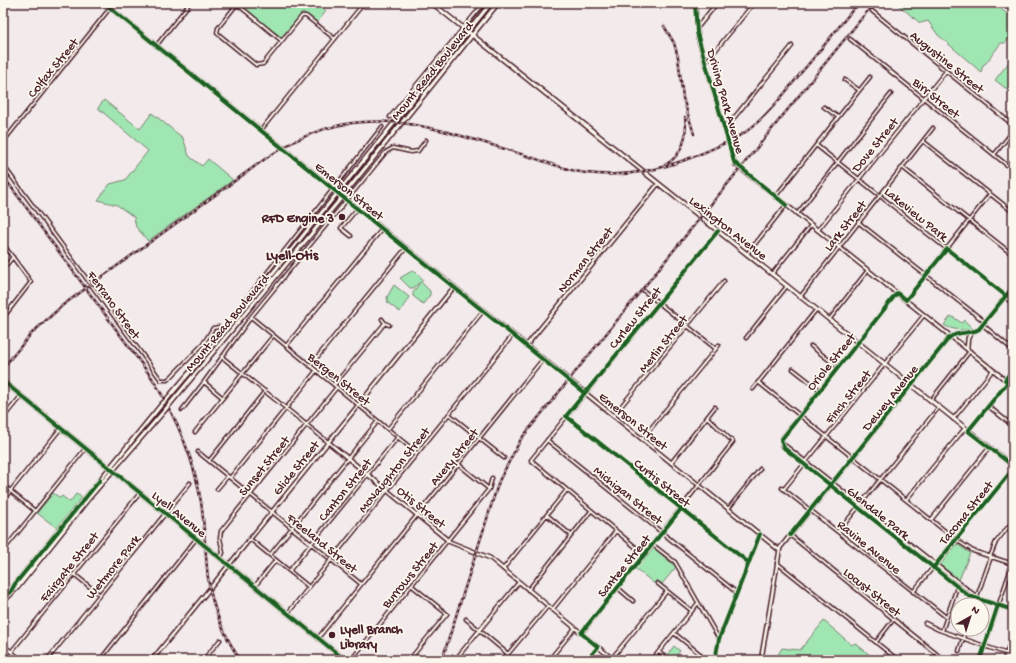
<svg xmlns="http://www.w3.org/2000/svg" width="1016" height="663" font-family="'Gochi Hand',sans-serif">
<rect width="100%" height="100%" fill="#f2eaeb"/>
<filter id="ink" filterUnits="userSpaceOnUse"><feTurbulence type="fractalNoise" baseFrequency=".025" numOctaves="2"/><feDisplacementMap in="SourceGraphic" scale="8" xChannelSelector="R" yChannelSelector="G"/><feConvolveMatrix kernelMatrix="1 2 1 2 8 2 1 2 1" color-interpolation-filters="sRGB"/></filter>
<g filter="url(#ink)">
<path fill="#a0e6b2" stroke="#75826e" d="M 240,3 L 317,3 L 326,11 L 317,23 L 307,15 L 301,15 L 281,37 L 241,6 Z
M 896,3 L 993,3 L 1013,18 L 1013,35 L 1005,43 L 1001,43 L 986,63 L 983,65 L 981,72 L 938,35 L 928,21 L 920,23 Z
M 1013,57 L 1013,94 L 995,80 Z
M 104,100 L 140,129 L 152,113 L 183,138 L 189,156 L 202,166 L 208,159 L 233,180 L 148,241 L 136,227 L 134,217 L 117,205 L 98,200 L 110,184 L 125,180 L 148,151 L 98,108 Z
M 412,271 L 417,273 L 423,280 L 421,282 L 430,291 L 430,295 L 423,304 L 413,296 L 413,293 L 420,282 L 413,288 L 410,288 L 400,278 Z
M 394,285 L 409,297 L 400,312 L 388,303 L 387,297 Z
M 951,316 L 962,323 L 964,320 L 973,329 C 965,331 951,330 944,325 Z
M 53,493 L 60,498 L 62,496 L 70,502 L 76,494 L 82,497 L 57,528 L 37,513 Z
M 957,544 L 970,553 L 959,580 L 940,565 Z
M 654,548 L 676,567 L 662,584 L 658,581 L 655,584 L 636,569 Z
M 824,621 L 852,645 L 855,643 L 876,660 L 775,660 L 782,648 L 800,650 Z
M 674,646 L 680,651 L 673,660 L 668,654 Z"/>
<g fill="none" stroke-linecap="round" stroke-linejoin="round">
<defs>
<path id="minor" d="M 238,3 L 218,28 L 217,33 L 256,65 L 263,64 L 302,16 L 306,16 L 335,39
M 237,4 L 282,41
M 872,11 L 1013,125
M 850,39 L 1013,170
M 156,46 L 190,3
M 448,47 L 448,55
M 706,62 L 754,3
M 845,80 L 859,90
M 824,107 L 838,117
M 390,117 L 484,3
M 725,129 L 792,46
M 261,130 L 364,3
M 923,141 L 1013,212
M 3,142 L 114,3
M 816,145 L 1006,296
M 994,155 L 1013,131
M 3,165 L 161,380 L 167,380 L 171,377 L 203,344 L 213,328 L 219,327 L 225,332
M 902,167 L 1013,255
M 775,197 L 870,77
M 797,214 L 891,94
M 858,222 L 985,322
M 818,230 L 946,71
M 351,236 L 341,228 L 357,209
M 3,244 L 31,282 L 3,318
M 747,254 L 786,205
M 3,269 L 13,257
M 772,274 L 811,225
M 644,291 L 716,349
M 897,293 L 782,438 L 782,446 L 969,596 L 1013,610
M 800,297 L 933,128
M 1005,297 L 1013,304
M 906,300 L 990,194
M 242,310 L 244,302 L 382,127
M 251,317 L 417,453
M 382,319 L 385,323 L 389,325
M 829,320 L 868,270
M 983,325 L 1013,350
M 746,338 L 787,286
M 286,346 L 382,229
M 811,346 L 838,367
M 222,357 L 328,442
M 310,366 L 406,248
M 793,369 L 820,390
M 1005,380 L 1013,369
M 204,382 L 223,398
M 758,382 L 955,539 L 973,551 L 1013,564
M 334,385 L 385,323
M 753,389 L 816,310
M 931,400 L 970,351
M 988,406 L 1013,426
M 182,410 L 204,382 L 251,317 L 386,152 L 393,148 L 411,152 L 418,151 L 426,140
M 449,414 L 504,458
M 566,416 L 749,563
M 613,416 L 724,281
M 3,418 L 21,396
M 953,419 L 993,370
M 388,429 L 483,311
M 968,431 L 1008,382
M 195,432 L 273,336
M 642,439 L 719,345
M 547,440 L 737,593
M 782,443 L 977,597
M 198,452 L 361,584
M 209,461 L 265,391
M 671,463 L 715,407
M 458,464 L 489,489
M 230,478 L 316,371
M 3,485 L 35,511
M 782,488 L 946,617
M 217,489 L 228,476
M 784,489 L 924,315
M 3,500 L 61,428
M 906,500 L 965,428
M 728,509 L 760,469
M 547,515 L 571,535
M 931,520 L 989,448
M 838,532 L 939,407
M 790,535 L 944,660
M 250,539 L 309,587
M 653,545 L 675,562 L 719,639
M 3,551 L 85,449
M 270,555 L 378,421
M 645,555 L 531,460 L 718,231
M 990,557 L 996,542 L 1013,521
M 220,558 L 223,553 L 220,538 L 221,531 L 337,387
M 777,563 L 898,660
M 503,569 L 566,491
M 289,571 L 398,437
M 74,574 L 100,595
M 657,583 L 692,611
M 255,586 L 276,560
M 618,588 L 633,601
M 528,590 L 591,511
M 913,592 L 1013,469
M 974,605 L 991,557
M 552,610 L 616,531
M 288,613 L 513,335
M 466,619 L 508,654
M 925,623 L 939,630 L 1013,656
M 942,631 L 957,587
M 582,633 L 733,442 L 707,417
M 674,633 L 700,654
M 318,638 L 543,359
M 876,642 L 894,619
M 959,651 L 966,629
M 11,652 L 140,493
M 659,652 L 668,660
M 612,658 L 667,591
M 47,660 L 190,483
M 100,660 L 196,539
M 203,660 L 220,640
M 351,660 L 489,489 L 492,478
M 409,660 L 447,614 L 411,585
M 455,660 L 519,582
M 503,660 L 548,606
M 549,660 L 575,628
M 587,660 L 598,647
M 652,660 L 698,603
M 715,660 L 719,639 L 760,534
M 980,660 L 1012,565
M 1004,660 L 1013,634"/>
<path id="tertiary" d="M 104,3 L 779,550
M 695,3 L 698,38 L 735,164 L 1013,386
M 697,28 L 717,3
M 526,346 L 658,184
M 967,348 L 968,338 L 972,332
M 328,442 L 450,542 L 490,558 L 614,660
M 3,645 L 21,660
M 152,660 L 454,287
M 761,660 L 780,548 L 949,338 C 958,330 970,335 979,329 L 1013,287"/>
<path id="secondary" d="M 432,3 L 1013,466
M 167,399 L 242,311 L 491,3
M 170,404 L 342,197 L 498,3
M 10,592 L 15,584 L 162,404
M 3,602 L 18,587 L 89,498 L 165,410"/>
<path id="primary" d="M 3,381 L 345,660"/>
</defs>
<use href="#minor" stroke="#4a1f2b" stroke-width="5"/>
<use href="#tertiary" stroke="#4a1f2b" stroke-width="5.5"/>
<use href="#secondary" stroke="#4a1f2b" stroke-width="6"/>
<use href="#primary" stroke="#4a1f2b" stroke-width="6"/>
<use href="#minor" stroke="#fbf7ec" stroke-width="2"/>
<use href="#tertiary" stroke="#fbf7ec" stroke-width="2.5"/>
<use href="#secondary" stroke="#fbf7ec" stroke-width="3"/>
<use href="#primary" stroke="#fce080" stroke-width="3.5"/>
<defs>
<path id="rail" d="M 664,26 L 674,43 L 678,57 L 683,98 L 694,134
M 665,165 C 683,155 688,136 685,117
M 3,176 L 152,378 C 176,417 194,457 201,502 C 205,527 205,553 208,578 C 212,608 224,635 240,660
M 3,368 L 31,334 L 63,305 L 265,159 C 356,95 428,126 524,155 C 544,161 565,170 586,173 C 626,178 661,170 698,155 C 715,148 732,141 747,131 C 768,115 784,94 800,74 C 820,51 839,27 858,3
M 442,660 L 499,481 L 521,439 L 874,3"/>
</defs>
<use href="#rail" stroke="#4a1f2b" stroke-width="2.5"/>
<use href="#rail" stroke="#fbf7ec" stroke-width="1" stroke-dasharray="3" stroke-linecap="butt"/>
<defs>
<path id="secondary-bridge" d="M 162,404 L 167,399
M 165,410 L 170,404"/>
</defs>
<use href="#secondary-bridge" stroke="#4a1f2b" stroke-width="6" stroke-linecap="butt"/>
<use href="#secondary-bridge" stroke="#fbf7ec" stroke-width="3"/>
<defs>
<path id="cycleway" d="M 104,3 L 584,393
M 695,3 L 697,33 L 734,162 L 786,205
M 718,231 L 566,416 L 749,563
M 1006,296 L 947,249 L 906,300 L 897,293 L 781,440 L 784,448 L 969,596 L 1013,610
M 1013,369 L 1005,380 L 1008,382 L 968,431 L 1013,466
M 3,381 L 345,660
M 790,535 L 949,338 C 958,330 970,335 979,329 L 1013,287
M 933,568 L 1013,469
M 10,593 L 15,584 L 100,480
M 587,660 L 598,647 L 581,633 L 681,509
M 715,660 L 719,639 L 760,534
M 980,660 L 998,605"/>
</defs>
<use href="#cycleway" stroke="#fbf7ec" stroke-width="6"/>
<use href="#cycleway" stroke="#1b5e20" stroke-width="4"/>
</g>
</g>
<g fill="#4a1f2b" stroke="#fbf7ec" stroke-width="1.5">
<circle cx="342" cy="217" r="4"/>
<circle cx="332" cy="635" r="4"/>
</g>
<g text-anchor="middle" stroke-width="3.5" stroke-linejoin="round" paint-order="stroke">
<g font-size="13" fill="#4a1f2b" stroke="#fbf7ec">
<text transform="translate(948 61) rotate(39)" y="5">Augustine Street</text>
<text transform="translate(52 67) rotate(-51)" y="5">Colfax Street</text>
<text transform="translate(431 70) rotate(-51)" y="5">Mount Read Boulevard</text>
<text transform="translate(937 97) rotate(39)" y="5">Birr Street</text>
<text transform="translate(727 101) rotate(74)" y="5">Driving Park Avenue</text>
<text transform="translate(874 144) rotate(-51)" y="5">Dove Street</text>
<text transform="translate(350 190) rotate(39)" y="5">Emerson Street</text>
<text transform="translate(917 213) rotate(39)" y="5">Lakeview Park</text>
<text transform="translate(844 225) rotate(-52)" y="5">Lark Street</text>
<text transform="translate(729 227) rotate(38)" y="5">Lexington Avenue</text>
<text transform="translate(584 259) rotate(-51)" y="5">Norman Street</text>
<text transform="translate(115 304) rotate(54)" y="5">Ferrano Street</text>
<text transform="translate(634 317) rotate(-51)" y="5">Curlew Street</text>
<text transform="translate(226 322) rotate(-50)" y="5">Mount Read Boulevard</text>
<text transform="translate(662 343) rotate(-51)" y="5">Merlin Street</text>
<text transform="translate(830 361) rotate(-51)" y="5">Oriole Street</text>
<text transform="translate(340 378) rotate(39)" y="5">Bergen Street</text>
<text transform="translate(847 396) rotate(-51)" y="5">Finch Street</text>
<text transform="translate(889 397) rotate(-51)" y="5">Dewey Avenue</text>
<text transform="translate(634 420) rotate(39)" y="5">Emerson Street</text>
<text transform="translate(453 456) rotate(-51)" y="5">Avery Street</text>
<text transform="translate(263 465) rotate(-51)" y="5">Sunset Street</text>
<text transform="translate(295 467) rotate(-51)" y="5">Glide Street</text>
<text transform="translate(393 469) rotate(-51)" y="5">McNaughton Street</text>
<text transform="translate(663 482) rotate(39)" y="5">Curtis Street</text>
<text transform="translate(344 489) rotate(-51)" y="5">Canton Street</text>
<text transform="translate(629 494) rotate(39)" y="5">Michigan Street</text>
<text transform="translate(422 506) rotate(39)" y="5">Otis Street</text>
<text transform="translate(879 512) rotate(39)" y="5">Glendale Park</text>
<text transform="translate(965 512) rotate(-51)" y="5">Tacoma Street</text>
<text transform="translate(180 513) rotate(39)" y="5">Lyell Avenue</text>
<text transform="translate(323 542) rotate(39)" y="5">Freeland Street</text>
<text transform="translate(870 546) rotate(39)" y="5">Ravine Avenue</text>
<text transform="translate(623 565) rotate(-51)" y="5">Santee Street</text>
<text transform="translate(68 566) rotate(-51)" y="5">Fairgate Street</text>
<text transform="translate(112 566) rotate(-51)" y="5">Wetmore Park</text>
<text transform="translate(409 574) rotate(-51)" y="5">Burrows Street</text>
<text transform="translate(873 591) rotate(39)" y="5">Locust Street</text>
</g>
<g font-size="13" font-weight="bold" fill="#4a1f2b" stroke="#fbf7ec" text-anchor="end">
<text x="334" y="222">RFD Engine 3</text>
<text x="340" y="633" text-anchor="start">Lyell Branch<tspan x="340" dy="15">Library</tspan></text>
</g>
<g font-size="14" font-weight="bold" fill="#4a1f2b" stroke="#fbf7ec">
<text x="292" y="259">Lyell-Otis</text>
</g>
</g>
<rect width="1016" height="663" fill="none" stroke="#fbf7ec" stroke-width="16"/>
<rect x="8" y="8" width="1000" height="647" fill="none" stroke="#4a1f2b" stroke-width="1.5" filter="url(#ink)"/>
<g transform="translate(970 617) rotate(39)"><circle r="19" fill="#fbf7ec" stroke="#b4a19f"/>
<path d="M0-3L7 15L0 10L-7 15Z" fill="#4a1f2b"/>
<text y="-6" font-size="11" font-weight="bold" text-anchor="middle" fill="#4a1f2b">N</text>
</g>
</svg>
